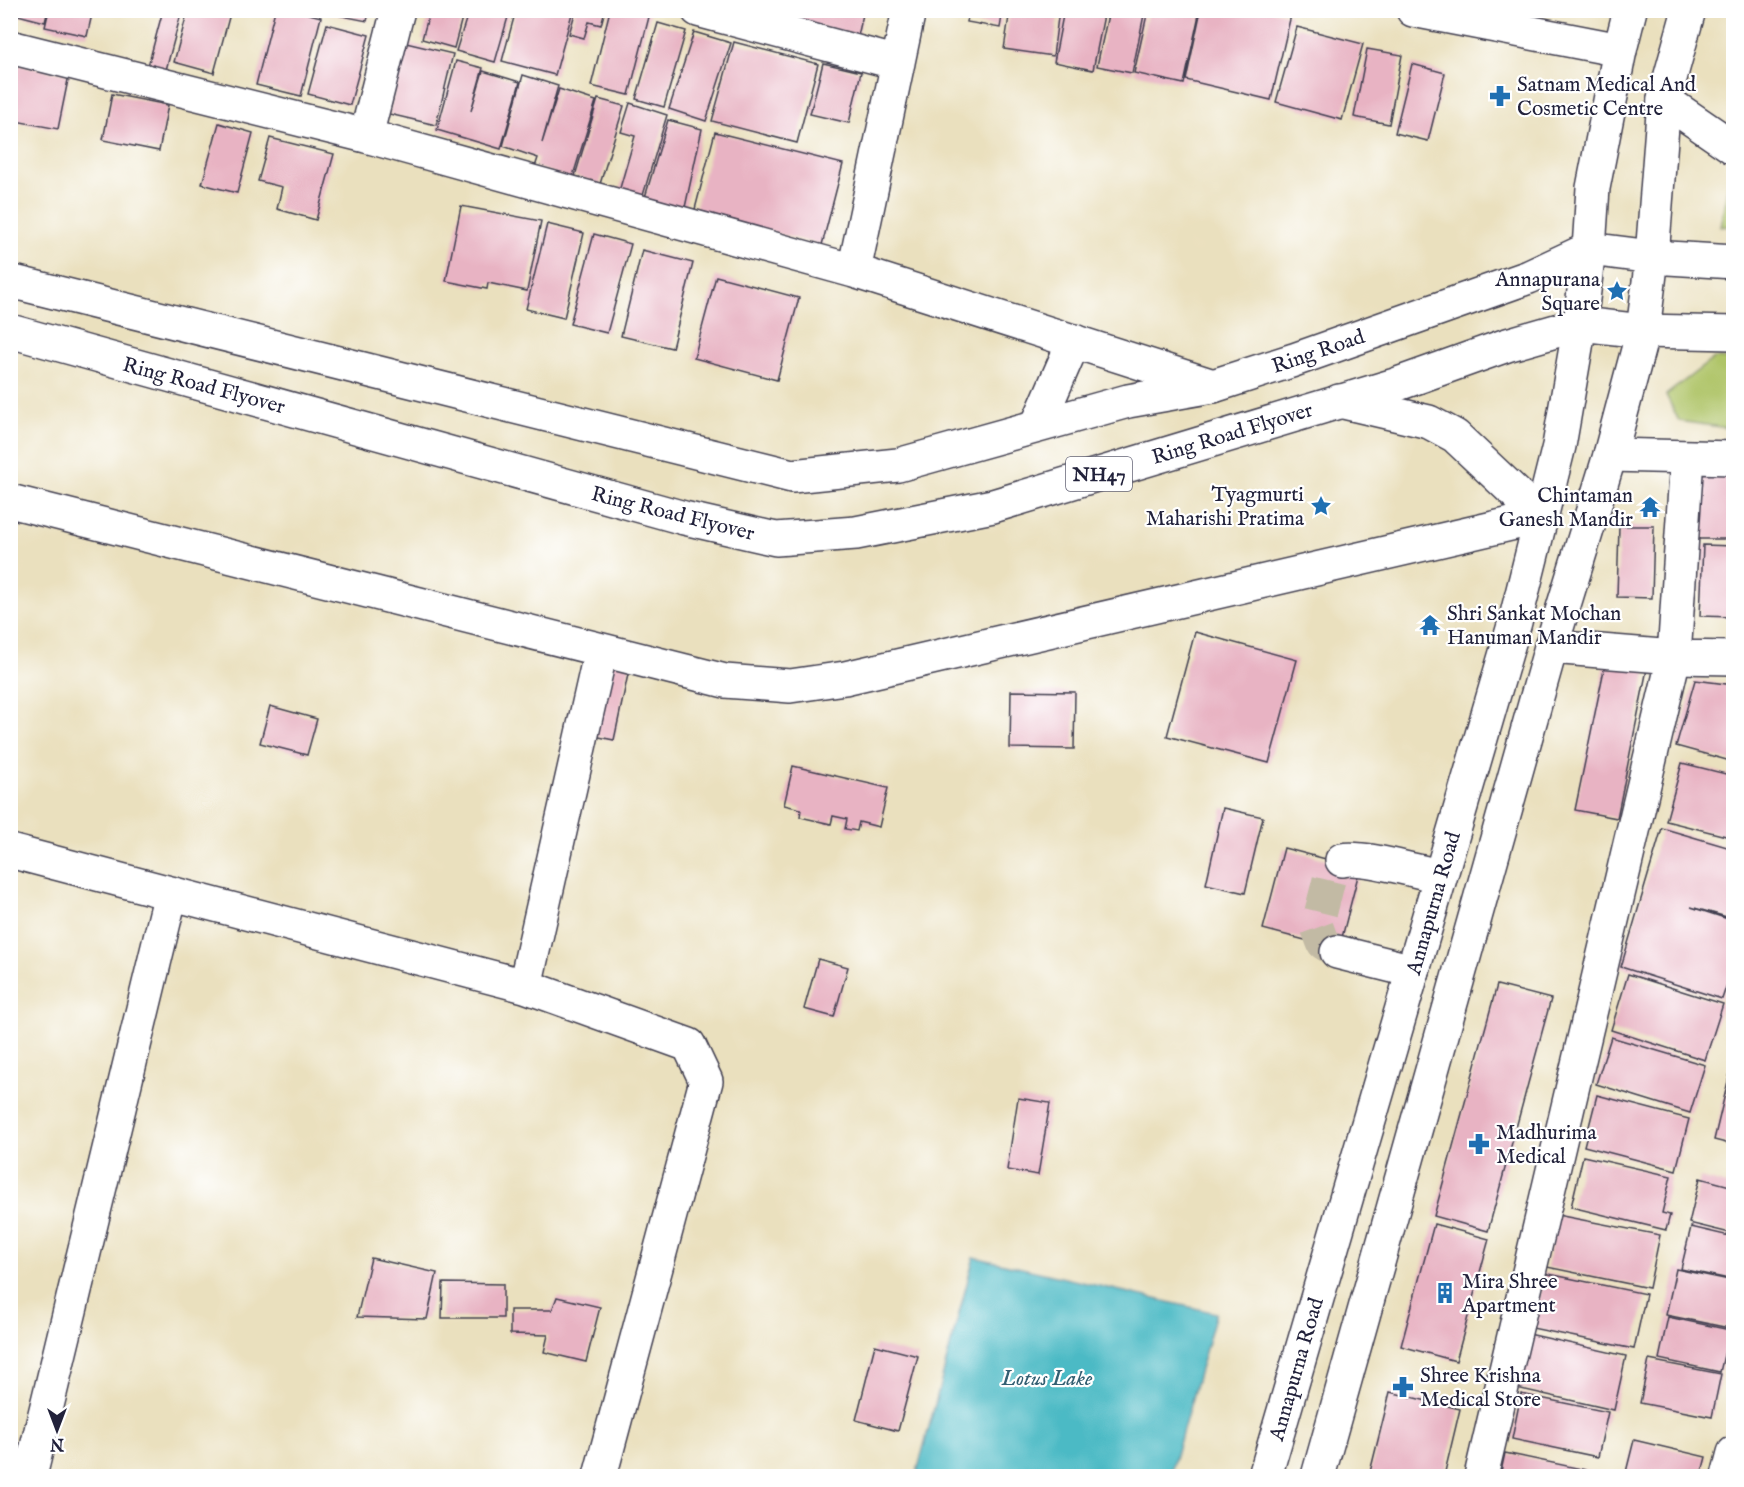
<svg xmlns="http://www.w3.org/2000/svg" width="1744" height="1487" font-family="'IM FELL English',serif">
<rect width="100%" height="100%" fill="#fff"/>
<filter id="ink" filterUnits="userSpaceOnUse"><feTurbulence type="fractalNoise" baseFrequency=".0167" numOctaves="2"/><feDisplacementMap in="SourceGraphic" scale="12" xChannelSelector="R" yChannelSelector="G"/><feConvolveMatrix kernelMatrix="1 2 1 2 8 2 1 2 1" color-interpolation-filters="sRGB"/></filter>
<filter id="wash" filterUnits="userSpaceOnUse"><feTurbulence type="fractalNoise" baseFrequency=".008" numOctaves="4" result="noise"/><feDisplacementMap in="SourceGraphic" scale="24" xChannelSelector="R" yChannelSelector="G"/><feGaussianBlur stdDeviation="1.35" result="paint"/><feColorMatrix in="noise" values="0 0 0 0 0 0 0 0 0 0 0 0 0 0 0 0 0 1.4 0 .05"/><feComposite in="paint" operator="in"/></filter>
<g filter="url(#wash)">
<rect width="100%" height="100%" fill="#eae0be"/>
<path fill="#afc468" stroke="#687352" stroke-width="1.5" d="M 1732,164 L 1733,164 L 1733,227 L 1720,226 Z
M 1714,358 L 1733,359 L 1733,429 L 1679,421 L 1666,395 Z"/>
<path fill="#4cbac5" stroke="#376e80" stroke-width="1.5" d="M 974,1257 L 1216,1313 L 1170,1476 L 916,1476 Z"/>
<g id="blocks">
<path fill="#e8b3c3" d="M 10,10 L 48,10 L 45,22 L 10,13 Z
M 49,10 L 93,10 L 87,36 L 45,27 Z
M 163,10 L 182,10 L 166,70 L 148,66 Z
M 188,10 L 231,10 L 214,73 L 174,62 Z
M 275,10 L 294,10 L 321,17 L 301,96 L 256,85 Z
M 328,10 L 370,10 L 367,21 L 327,13 Z
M 430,10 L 464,10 L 454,48 L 422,39 Z
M 469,10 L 510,10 L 495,62 L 456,51 Z
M 516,10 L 573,10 L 555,75 L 502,61 Z
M 576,10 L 605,10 L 601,25 L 589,22 L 584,38 L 569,34 Z
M 610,10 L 640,10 L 650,13 L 629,95 L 591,86 Z
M 780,10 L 864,10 L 858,36 L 778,16 Z
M 943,10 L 966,10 L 966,15 Z
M 969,10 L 1003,10 L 1000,28 L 967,22 Z
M 1010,10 L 1059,10 L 1053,56 L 1004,49 Z
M 1064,10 L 1105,10 L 1093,70 L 1054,62 Z
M 1109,10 L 1145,10 L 1132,73 L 1097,66 Z
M 1148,10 L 1200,10 L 1184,84 L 1134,73 Z
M 1201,10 L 1270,10 L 1291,15 L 1271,100 L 1186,80 Z
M 658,23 L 686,31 L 664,107 L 636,99 Z
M 327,24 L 369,35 L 350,105 L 308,94 Z
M 1297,27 L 1363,44 L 1342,120 L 1276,102 Z
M 694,32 L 731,43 L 706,121 L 669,109 Z
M 734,42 L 818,64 L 797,143 L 712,121 Z
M 406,43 L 453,54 L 436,125 L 389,114 Z
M 1367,49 L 1402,55 L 1389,124 L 1354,117 Z
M 456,61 L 483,68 L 471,111 L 483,71 L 520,82 L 501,149 L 437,130 Z
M 10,63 L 69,75 L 58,129 L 10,120 Z
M 823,63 L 861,72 L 849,123 L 810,114 Z
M 1412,64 L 1445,73 L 1428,141 L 1395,133 Z
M 523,75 L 558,86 L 542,143 L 559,89 L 596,101 L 572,179 L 535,167 L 538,158 L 503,146 Z
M 112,94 L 168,105 L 159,151 L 103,140 Z
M 598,99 L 624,106 L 600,184 L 575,176 Z
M 630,103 L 667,115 L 641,202 L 618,195 L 635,136 L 621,132 Z
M 668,120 L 702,129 L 684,212 L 643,204 Z
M 219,123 L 253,133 L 237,193 L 202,184 Z
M 715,132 L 843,164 L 822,245 L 694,213 Z
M 270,138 L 334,154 L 316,220 L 277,209 L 282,187 L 258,181 Z
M 461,206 L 541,221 L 527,291 L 488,283 L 487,289 L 446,281 Z
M 547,224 L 584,233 L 564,318 L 526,309 Z
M 594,234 L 631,244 L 607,333 L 570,324 Z
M 642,250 L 693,263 L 672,348 L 621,336 Z
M 716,276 L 799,298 L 777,380 L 694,358 Z
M 1693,472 L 1734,472 L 1734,539 L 1693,539 Z
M 1619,526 L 1654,526 L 1652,598 L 1617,597 Z
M 1703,545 L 1734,546 L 1734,617 L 1700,616 Z
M 1195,632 L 1297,660 L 1269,763 L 1167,736 Z
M 1607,655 L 1648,664 L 1617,818 L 1575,810 Z
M 611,661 L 630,665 L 614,740 L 594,736 Z
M 1695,680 L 1734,685 L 1734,762 L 1676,746 Z
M 1011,691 L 1075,692 L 1074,749 L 1010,748 Z
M 270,706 L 317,719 L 307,755 L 260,743 Z
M 1682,763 L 1734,776 L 1734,838 L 1666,821 Z
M 793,766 L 888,788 L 879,827 L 859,822 L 857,831 L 845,829 L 847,819 L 833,816 L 831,824 L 800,817 L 801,809 L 784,805 Z
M 1223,808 L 1263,817 L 1245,893 L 1206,884 Z
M 1662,828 L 1734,849 L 1734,919 L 1691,907 L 1734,921 L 1734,964 L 1722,999 L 1621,967 Z
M 1284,848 L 1360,868 L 1339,949 L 1263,929 Z
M 818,959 L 848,967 L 834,1017 L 804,1009 Z
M 1628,974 L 1723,1004 L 1705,1060 L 1611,1030 Z
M 1497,985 L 1551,999 L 1488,1231 L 1434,1216 Z
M 1611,1037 L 1705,1065 L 1690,1113 L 1596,1084 Z
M 1730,1073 L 1734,1074 L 1734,1145 L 1714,1140 Z
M 1597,1095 L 1689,1119 L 1676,1170 L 1584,1146 Z
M 1018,1098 L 1050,1103 L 1038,1175 L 1007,1170 Z
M 1583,1156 L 1671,1176 L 1662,1213 L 1670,1215 L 1666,1230 L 1571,1207 Z
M 1700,1178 L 1734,1187 L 1734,1234 L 1689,1223 Z
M 1557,1215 L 1660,1235 L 1649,1288 L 1547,1267 Z
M 1434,1224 L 1489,1239 L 1456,1361 L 1401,1346 Z
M 1691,1227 L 1734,1237 L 1734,1280 L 1681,1269 Z
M 371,1258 L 437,1273 L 427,1319 L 357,1317 Z
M 1676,1269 L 1734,1281 L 1734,1329 L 1666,1315 Z
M 1544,1273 L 1646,1294 L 1634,1349 L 1532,1328 Z
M 443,1283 L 503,1284 L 503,1318 L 442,1318 Z
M 557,1297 L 600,1307 L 586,1362 L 544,1352 L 548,1335 L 510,1334 L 510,1310 L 552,1310 Z
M 1668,1317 L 1730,1330 L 1720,1372 L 1659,1359 Z
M 1520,1332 L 1626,1356 L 1614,1410 L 1508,1386 Z
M 875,1345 L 918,1356 L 898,1431 L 856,1420 Z
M 1649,1360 L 1721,1374 L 1712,1417 L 1640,1403 Z
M 1390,1392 L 1460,1409 L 1444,1476 L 1369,1476 Z
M 1521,1394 L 1608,1412 L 1598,1457 L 1512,1439 Z
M 1634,1440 L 1706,1457 L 1701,1476 L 1625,1476 Z
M 1505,1453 L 1596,1472 L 1596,1476 L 1500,1476 Z"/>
</g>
</g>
<g filter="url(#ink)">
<use href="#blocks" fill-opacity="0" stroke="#403e4f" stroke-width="1.5"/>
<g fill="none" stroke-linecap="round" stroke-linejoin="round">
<path stroke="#c2baa4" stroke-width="33" stroke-dasharray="33 16" stroke-linecap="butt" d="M 1337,952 L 1323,943 L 1317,927 L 1332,868 L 1342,860"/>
<defs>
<path id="minor" d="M 698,10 L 898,63
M 909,10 L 854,271 L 1213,386
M 1413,10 L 1620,50
M 10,47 L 366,136 L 854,271
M 1664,100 L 1734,148
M 366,136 L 398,10
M 1610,455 L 1734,458
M 10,501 L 725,681 L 790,686 L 845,678 L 1541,517
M 1551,647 L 1674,657 L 1734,658
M 10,851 L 525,986 L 689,1045 L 706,1081 L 600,1476
M 1342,860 C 1361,855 1418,872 1440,876
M 1337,952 L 1413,971
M 525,986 L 601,650
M 30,1476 L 171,893
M 1481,1476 L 1674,657 L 1687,457
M 1728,1476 L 1734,1453"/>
<path id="major" d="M 1339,401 L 1429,422 L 1455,436 L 1541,517
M 1265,1476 L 1515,622 L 1559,446 L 1580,324 L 1589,249 L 1593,188 L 1620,50 L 1630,10
M 1318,1476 L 1551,647 L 1610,455 L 1643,331 L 1652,257 L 1664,100 L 1689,10"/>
<path id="highway" d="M 10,281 L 792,476 L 898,465 L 1128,401 L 1213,386 L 1294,360 L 1529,277 L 1589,249 L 1652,257 L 1734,262
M 10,331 L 684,518 L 776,539 L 856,533 L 993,506 L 1395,385 L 1507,345 L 1580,324 L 1643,331 L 1734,333
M 1037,426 L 1074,341"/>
</defs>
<use href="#minor" stroke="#403e4f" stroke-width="36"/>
<use href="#major" stroke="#403e4f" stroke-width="36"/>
<use href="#highway" stroke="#403e4f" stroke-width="36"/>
<use href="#minor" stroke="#fff" stroke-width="33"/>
<use href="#major" stroke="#fff" stroke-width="33"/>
<use href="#highway" stroke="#fff" stroke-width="33"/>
</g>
</g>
<defs>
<symbol id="pharmacy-bare" viewBox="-9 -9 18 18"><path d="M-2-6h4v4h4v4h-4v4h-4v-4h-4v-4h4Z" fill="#1f6fb2" stroke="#fff" stroke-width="2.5" paint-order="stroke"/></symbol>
<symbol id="sight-bare" viewBox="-9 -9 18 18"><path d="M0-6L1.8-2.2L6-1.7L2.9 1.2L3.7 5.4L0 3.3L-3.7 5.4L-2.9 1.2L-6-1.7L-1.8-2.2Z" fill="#1f6fb2" stroke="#fff" stroke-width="2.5" paint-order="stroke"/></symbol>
<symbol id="temple-bare" viewBox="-9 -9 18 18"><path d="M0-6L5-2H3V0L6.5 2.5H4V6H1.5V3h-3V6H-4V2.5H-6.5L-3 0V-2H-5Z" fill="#1f6fb2" stroke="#fff" stroke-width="2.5" paint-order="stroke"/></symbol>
<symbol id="building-bare" viewBox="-9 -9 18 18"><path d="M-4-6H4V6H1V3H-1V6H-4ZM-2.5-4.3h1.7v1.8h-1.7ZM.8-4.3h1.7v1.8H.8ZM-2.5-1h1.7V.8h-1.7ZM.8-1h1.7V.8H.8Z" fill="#1f6fb2" stroke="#fff" stroke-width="2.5" paint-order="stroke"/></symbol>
</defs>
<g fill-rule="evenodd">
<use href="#pharmacy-bare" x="1485" y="81" width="30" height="30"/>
<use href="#sight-bare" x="1602" y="276" width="30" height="30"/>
<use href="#sight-bare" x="1306" y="491" width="30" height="30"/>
<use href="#temple-bare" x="1635" y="492" width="30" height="30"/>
<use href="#temple-bare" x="1415" y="610" width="30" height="30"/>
<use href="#pharmacy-bare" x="1464" y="1129" width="30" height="30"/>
<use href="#building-bare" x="1430" y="1278" width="30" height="30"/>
<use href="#pharmacy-bare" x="1388" y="1372" width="30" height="30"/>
</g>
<g text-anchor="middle" stroke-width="4.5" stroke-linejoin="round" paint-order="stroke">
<rect fill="#fff" stroke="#646476" stroke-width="1.5" x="1066" y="457" width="66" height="34" rx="4.5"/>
<g font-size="20" font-weight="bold" fill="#22223b">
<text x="1099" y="481">NH47</text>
</g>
<g font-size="21" fill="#22223b" stroke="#fff" text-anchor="start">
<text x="1517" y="91">Satnam Medical And<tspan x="1517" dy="24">Cosmetic Centre</tspan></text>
<text x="1600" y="286" text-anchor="end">Annapurana<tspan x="1600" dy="24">Square</tspan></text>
<text x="1304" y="501" text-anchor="end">Tyagmurti<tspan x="1304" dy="24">Maharishi Pratima</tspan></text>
<text x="1633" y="502" text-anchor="end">Chintaman<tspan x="1633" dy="24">Ganesh Mandir</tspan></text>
<text x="1447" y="620">Shri Sankat Mochan<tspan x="1447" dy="24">Hanuman Mandir</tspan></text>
<text x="1496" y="1139">Madhurima<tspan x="1496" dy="24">Medical</tspan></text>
<text x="1462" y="1288">Mira Shree<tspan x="1462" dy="24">Apartment</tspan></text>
<text x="1420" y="1382">Shree Krishna<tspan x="1420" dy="24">Medical Store</tspan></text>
</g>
<g font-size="21" fill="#22223b" stroke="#fff">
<text transform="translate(1318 351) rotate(-19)" y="7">Ring Road</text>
<text transform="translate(204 385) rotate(15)" y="7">Ring Road Flyover</text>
<text transform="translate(1232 433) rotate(-17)" y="7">Ring Road Flyover</text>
<text transform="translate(673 513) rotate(14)" y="7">Ring Road Flyover</text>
<text transform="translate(1433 903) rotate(-74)" y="7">Annapurna Road</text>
<text transform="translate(1296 1369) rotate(-74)" y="7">Annapurna Road</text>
</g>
<g font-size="22" font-style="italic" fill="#335f72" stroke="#fff">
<text x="1047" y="1385">Lotus Lake</text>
</g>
</g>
<rect width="1744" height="1487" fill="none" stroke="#fff" stroke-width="36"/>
<g transform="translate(57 1430) rotate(180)" stroke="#ffffff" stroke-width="4.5" paint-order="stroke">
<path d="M0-4.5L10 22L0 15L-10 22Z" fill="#22223b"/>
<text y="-9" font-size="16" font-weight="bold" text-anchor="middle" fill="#22223b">N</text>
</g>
</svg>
